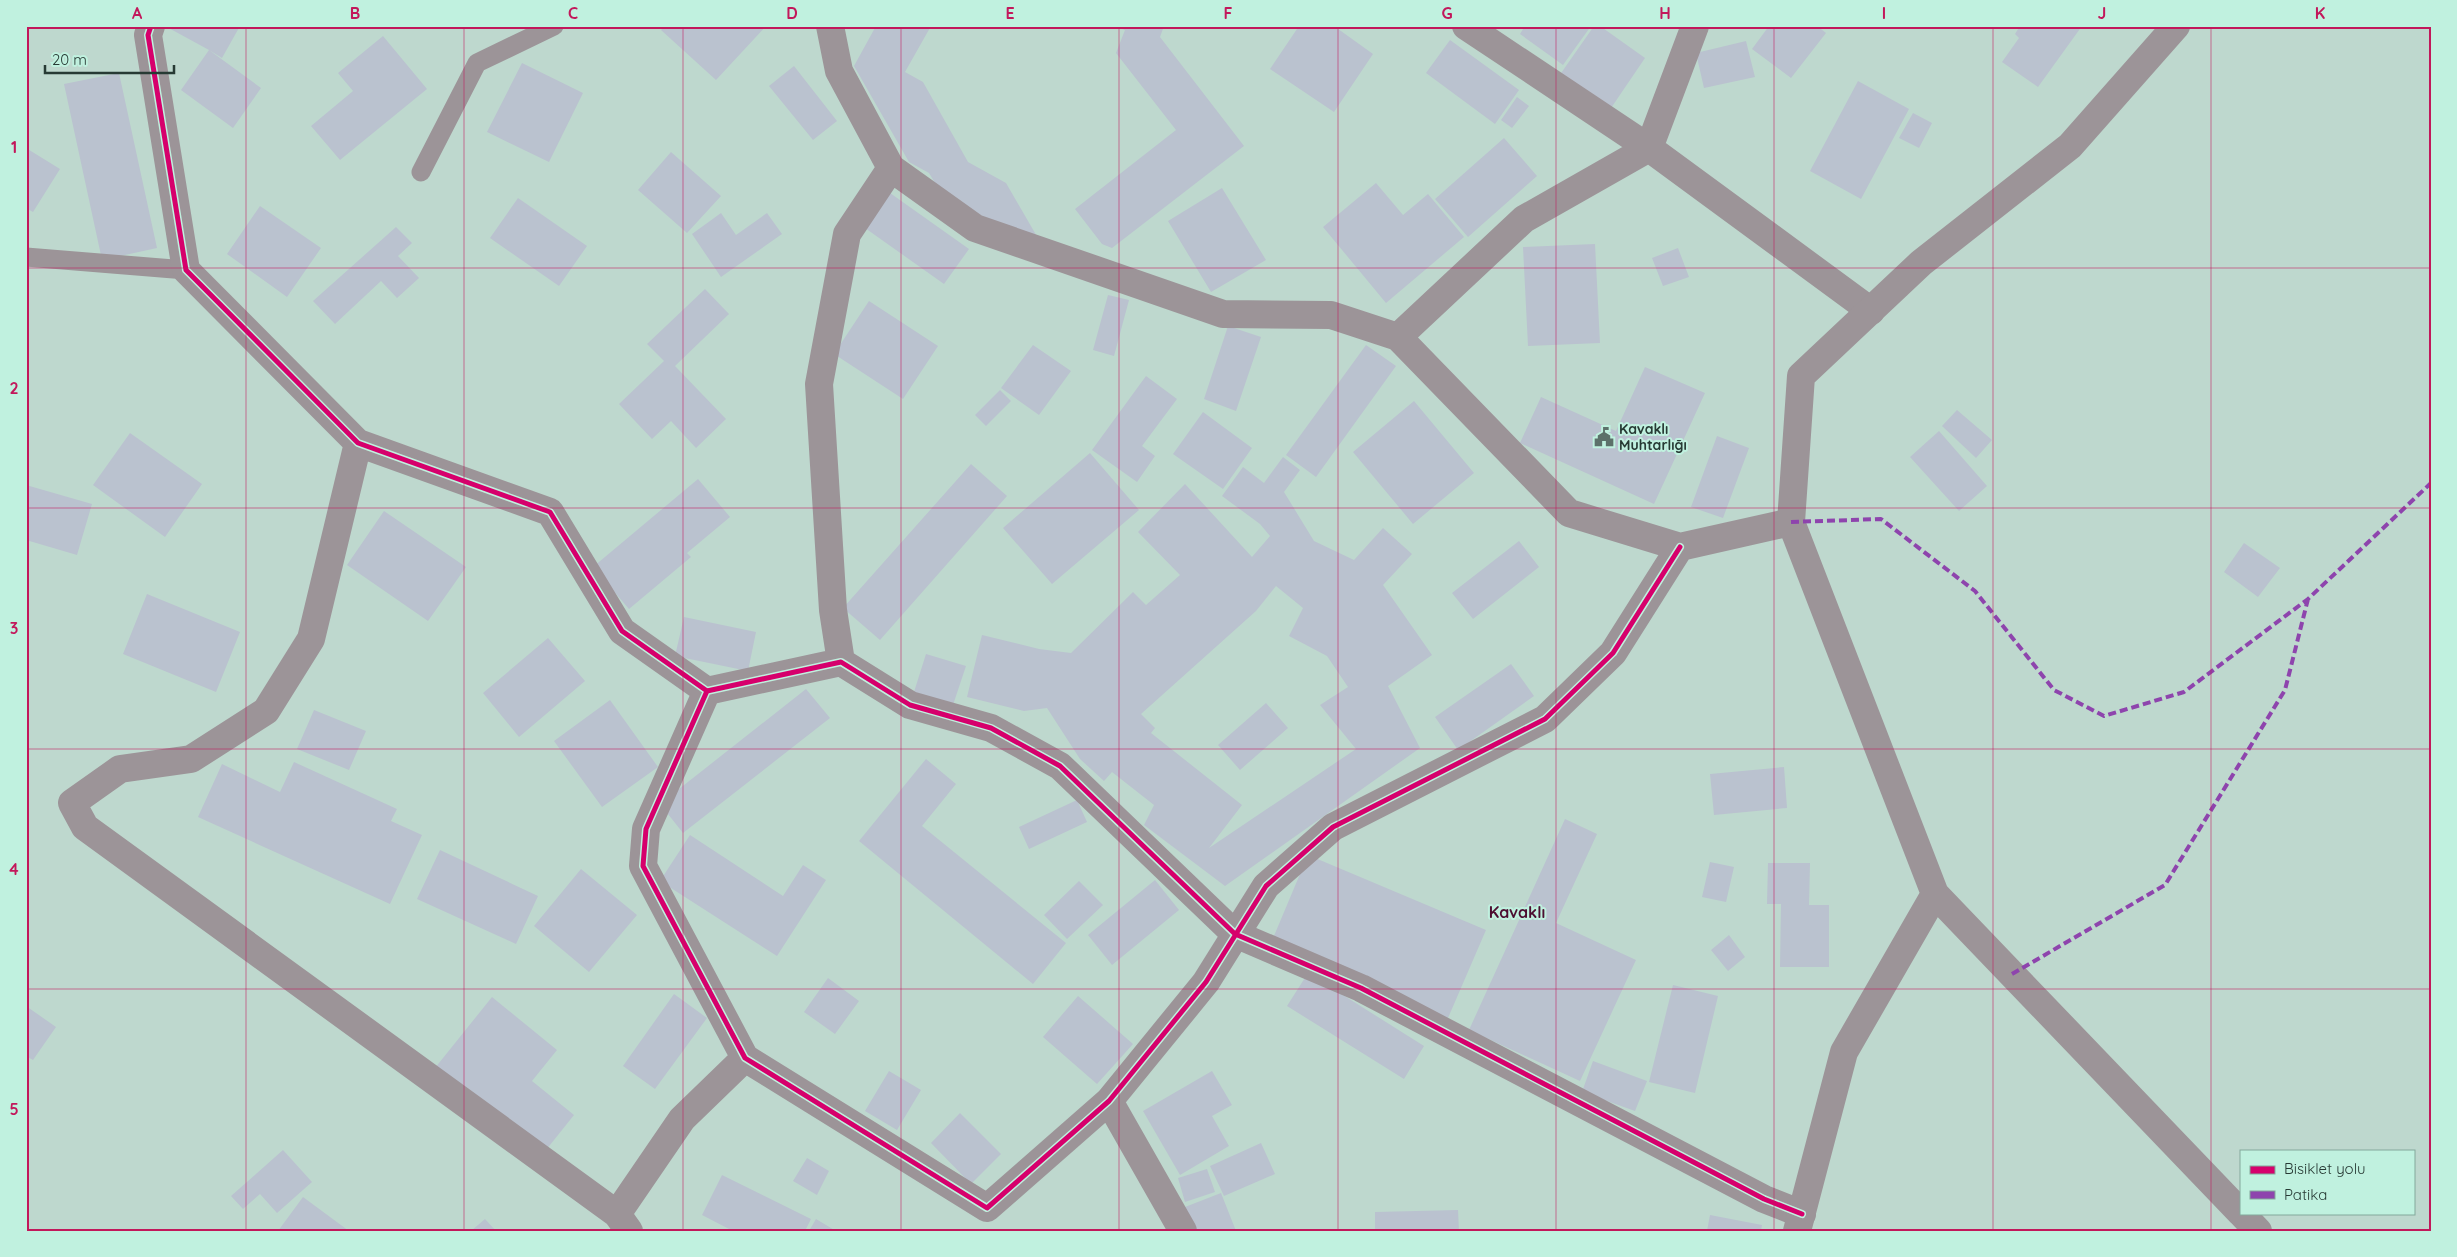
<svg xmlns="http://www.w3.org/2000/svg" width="2457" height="1257" font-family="Quicksand,sans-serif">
<rect width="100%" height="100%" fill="#bed8ce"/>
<path fill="#bac2cf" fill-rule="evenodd" d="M 165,26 L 240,26 L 222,58 L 209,50 L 261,88 L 233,128 L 181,90 L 209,50 Z
M 665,26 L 766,26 L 716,80 L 661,30 Z
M 876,26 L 931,26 L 905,72 L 923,82 L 968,162 L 1006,183 L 1046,252 L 941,193 L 929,173 L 909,162 L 854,66 Z
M 1115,26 L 1164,26 L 1160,37 L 1244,146 L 1112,248 L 1102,244 L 1075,209 L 1176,130 L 1116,53 L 1125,30 Z
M 1299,26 L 1334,26 L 1373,54 L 1334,112 L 1270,69 Z
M 1525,26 L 1591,26 L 1563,65 L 1520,34 Z
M 1594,26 L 1600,26 L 1645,58 L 1609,111 L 1559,76 Z
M 1769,26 L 1823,26 L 1821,29 L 1826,33 L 1791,78 L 1752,49 Z
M 2020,26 L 2082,26 L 2038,87 L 2002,62 L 2019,38 L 2015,34 Z
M 383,36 L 427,89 L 340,160 L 311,126 L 353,91 L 338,73 Z
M 1450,40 L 1519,90 L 1495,124 L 1426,73 Z
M 1746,41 L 1755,77 L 1704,88 L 1696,53 Z
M 522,63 L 583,93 L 549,162 L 487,132 Z
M 794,66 L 837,121 L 813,140 L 769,86 Z
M 119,73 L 157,248 L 102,260 L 64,84 Z
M 1858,81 L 1909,109 L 1861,199 L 1810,171 Z
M 1517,97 L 1529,106 L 1512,128 L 1501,120 Z
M 1913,113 L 1932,123 L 1919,148 L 1899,138 Z
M 1504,138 L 1537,176 L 1468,237 L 1435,199 Z
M 26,148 L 60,169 L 33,212 L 26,208 Z
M 671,152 L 721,196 L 687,233 L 638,190 Z
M 1376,183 L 1403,215 L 1428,194 L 1464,237 L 1386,303 L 1323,227 Z
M 1222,188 L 1266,260 L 1211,292 L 1168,221 Z
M 890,193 L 969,249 L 944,284 L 865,228 Z
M 518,198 L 587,246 L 559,286 L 490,238 Z
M 260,206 L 321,248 L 287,297 L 227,254 Z
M 721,213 L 736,235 L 767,213 L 782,234 L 721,277 L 692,234 Z
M 396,227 L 412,243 L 398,256 L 419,278 L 397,298 L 381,281 L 335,324 L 313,301 Z
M 1595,244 L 1600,343 L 1528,346 L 1523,247 Z
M 1678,248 L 1689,277 L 1663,286 L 1652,258 Z
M 705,289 L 729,314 L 675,366 L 726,419 L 696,448 L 671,421 L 652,439 L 619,404 L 664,361 L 647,344 Z
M 1108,295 L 1129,300 L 1114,356 L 1093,350 Z
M 869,301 L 938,346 L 903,399 L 834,354 Z
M 1228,326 L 1261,337 L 1236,411 L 1204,399 Z
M 1033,345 L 1071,371 L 1039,415 L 1001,388 Z
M 1366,345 L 1396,366 L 1316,477 L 1286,455 Z
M 1645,367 L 1705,393 L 1654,504 L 1520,443 L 1541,397 L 1616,431 Z
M 1146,376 L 1177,399 L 1142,446 L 1155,456 L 1137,482 L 1092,450 Z
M 1000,390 L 1011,401 L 986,426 L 975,415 Z
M 1414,401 L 1474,473 L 1413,524 L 1353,452 Z
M 1957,410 L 1992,440 L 1976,458 L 1942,426 Z
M 1203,412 L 1252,448 L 1223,489 L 1173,454 Z
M 1939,431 L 1987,486 L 1959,511 L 1910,457 Z
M 130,433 L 202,484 L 165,537 L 93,485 Z
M 1717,436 L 1749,448 L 1723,518 L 1691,507 Z
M 1090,453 L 1139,510 L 1052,584 L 1003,528 Z
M 1283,457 L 1300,470 L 1284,492 L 1314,541 L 1354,560 L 1383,528 L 1412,554 L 1383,585 L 1432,655 L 1388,686 L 1420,748 L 1225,886 L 1144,825 L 1154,805 L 1112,772 L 1104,781 L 1080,759 L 1047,708 L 1024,711 L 967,697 L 982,635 L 1039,649 L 1071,653 L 1133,592 L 1146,605 L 1180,575 L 1138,532 L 1185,484 L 1252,557 L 1270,536 L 1260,524 L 1222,496 L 1243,467 L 1264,483 ZM 1276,586 L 1303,608 L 1289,636 L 1327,656 L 1348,687 L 1320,705 L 1356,749 L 1209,848 L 1242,805 L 1151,733 L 1155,728 L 1141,714 L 1256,611 Z
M 971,464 L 1007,496 L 880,640 L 843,608 Z
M 698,479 L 730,517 L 687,553 L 691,557 L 629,609 L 593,567 Z
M 26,485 L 92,504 L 77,555 L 26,540 Z
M 384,511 L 466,567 L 428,621 L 347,565 Z
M 1519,541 L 1539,567 L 1473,619 L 1452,593 Z
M 2244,543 L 2280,568 L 2258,597 L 2224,572 Z
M 147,594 L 240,632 L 216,692 L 123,654 Z
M 684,617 L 756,632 L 748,671 L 675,656 Z
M 548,638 L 585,681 L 519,737 L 483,693 Z
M 926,654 L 966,666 L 953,705 L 914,692 Z
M 1511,664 L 1534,696 L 1458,750 L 1435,717 Z
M 806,689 L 830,718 L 683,833 L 660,804 Z
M 610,700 L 658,767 L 602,807 L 554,741 Z
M 1266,703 L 1288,728 L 1240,770 L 1218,745 Z
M 314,710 L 366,731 L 349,770 L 297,749 Z
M 926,759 L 956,784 L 922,826 L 1066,943 L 1033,984 L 859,841 Z
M 294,762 L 397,809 L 391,821 L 422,835 L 390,904 L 198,817 L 222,764 L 280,792 Z
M 1784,767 L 1787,808 L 1714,815 L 1710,774 Z
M 1077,800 L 1087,822 L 1029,849 L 1019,827 Z
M 1565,819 L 1597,834 L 1556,923 L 1636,960 L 1580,1081 L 1469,1030 Z
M 690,835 L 783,896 L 803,865 L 826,880 L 777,956 L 660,881 Z
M 440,850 L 538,896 L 516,944 L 417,899 Z
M 1308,855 L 1486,930 L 1448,1018 L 1271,943 Z
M 1710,862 L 1734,867 L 1726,902 L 1702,897 Z
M 1768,863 L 1810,863 L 1809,905 L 1829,905 L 1829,967 L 1780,967 L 1781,904 L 1767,904 Z
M 581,869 L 637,915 L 589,972 L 534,926 Z
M 1155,880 L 1179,910 L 1112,965 L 1088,935 Z
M 1079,881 L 1103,905 L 1067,939 L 1044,915 Z
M 1729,935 L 1745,957 L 1728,971 L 1711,950 Z
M 1308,973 L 1424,1046 L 1404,1079 L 1287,1006 Z
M 828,978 L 859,1001 L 835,1034 L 804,1012 Z
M 1673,985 L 1718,996 L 1695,1093 L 1649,1082 Z
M 674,994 L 707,1018 L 655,1089 L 623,1066 Z
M 1078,996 L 1133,1044 L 1097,1084 L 1043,1037 Z
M 492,997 L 557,1050 L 532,1081 L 574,1115 L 542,1155 L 435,1068 Z
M 26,1006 L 56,1027 L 33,1060 L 26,1056 Z
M 1593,1061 L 1647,1081 L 1635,1111 L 1582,1092 Z
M 889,1071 L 921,1090 L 897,1130 L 865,1111 Z
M 1212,1071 L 1232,1105 L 1212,1116 L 1229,1146 L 1180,1175 L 1143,1111 Z
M 960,1113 L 1001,1154 L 971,1184 L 931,1143 Z
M 1261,1143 L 1275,1174 L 1224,1196 L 1210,1166 Z
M 283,1150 L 312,1182 L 277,1213 L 260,1194 L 243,1209 L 231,1196 Z
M 807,1158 L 829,1171 L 817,1195 L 793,1181 Z
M 1207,1169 L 1215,1192 L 1185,1202 L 1178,1178 Z
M 722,1175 L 811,1219 L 805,1231 L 733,1231 L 702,1215 Z
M 1221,1193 L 1236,1231 L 1195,1231 L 1185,1207 Z
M 303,1197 L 349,1231 L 278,1231 Z
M 1458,1210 L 1459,1231 L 1375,1231 L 1375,1212 Z
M 1710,1215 L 1762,1225 L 1761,1231 L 1707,1231 Z
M 485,1219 L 496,1231 L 471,1231 Z
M 816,1219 L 836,1231 L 809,1231 Z"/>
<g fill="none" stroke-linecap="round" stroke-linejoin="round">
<path stroke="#9c9498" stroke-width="19" d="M 421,172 L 477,63 L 554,26
M 26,257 L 186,270"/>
<path stroke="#9c9498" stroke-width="28" d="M 151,26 L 148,35 L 186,270 L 358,443 L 550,512 L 622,631 L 707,691 L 841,662 L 910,705 L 991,728 L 1060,766 L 1235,934 L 1361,988 L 1764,1199 L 1802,1214
M 830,26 L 839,71 L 891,168 L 975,228 L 1223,314 L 1331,315 L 1398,337 L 1569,513 L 1680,547 L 1791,522
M 1466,26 L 1649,148 L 1871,311
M 1398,337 L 1524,219 L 1649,148 L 1695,26
M 358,443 L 311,639 L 266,711 L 191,759 L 120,769 L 72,803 L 85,827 L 617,1214 L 629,1231
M 841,662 L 833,610 L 819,384 L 847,234 L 891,168
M 707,691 L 646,829 L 643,866 L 745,1058 L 987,1208 L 1109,1101 L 1206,982 L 1266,886 L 1333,827 L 1545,719 L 1613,653 L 1680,547
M 1109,1101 L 1183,1231
M 617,1214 L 682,1119 L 745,1058"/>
<path stroke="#9c9498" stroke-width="28" d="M 2176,26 L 2070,146 L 1921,263 L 1801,376 L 1791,522 L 1935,894 L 2241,1213
M 2241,1213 L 2258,1231
M 1797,1231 L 1844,1052 L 1935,894"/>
<path stroke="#8e44ad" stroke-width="4" stroke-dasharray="8 4" stroke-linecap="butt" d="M 1791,522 L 1881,519 L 1975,591 L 2054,690 L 2104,716 L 2184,692 L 2308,599 L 2431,483
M 2012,974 L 2165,885 L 2285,690 L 2308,599"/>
<defs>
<path id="cycleway" d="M 151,26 L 148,35 L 186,270 L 358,443 L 550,512 L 622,631 L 707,691 L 841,662 L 910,705 L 991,728 L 1060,766 L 1235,934 L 1361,988 L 1764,1199 L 1802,1214
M 707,691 L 646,829 L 643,866 L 745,1058 L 987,1208 L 1109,1101 L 1206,982 L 1266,886 L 1333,827 L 1545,719 L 1613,653 L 1680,547"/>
</defs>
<use href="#cycleway" stroke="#c0f1df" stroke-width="8"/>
<use href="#cycleway" stroke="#d6006c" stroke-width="5"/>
</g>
<path fill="none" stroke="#c2185b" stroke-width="1" stroke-opacity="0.55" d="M 246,26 L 246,1231M 464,26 L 464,1231M 683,26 L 683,1231M 901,26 L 901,1231M 1119,26 L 1119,1231M 1338,26 L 1338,1231M 1556,26 L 1556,1231M 1774,26 L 1774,1231M 1993,26 L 1993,1231M 2211,26 L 2211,1231M 26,268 L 2431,268M 26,508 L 2431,508M 26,749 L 2431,749M 26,989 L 2431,989"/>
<defs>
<symbol id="civic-bare" viewBox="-9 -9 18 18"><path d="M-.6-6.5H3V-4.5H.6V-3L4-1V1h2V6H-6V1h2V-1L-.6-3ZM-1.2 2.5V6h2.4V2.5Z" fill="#5c716a" stroke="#c0f1df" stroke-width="2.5" paint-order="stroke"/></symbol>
</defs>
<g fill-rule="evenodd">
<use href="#civic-bare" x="1590" y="423" width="28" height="28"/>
</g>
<g text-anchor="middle" stroke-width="4" stroke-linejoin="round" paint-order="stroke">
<g font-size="14" font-weight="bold" fill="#273a34" stroke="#c0f1df" text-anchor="start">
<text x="1619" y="434">Kavaklı<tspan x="1619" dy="16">Muhtarlığı</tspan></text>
</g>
<g font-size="16" font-weight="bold" fill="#4d0e31" stroke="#c0f1df">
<text x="1517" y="918">Kavaklı</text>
</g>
</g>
<rect width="2457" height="1257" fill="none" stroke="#c0f1df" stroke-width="55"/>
<rect x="2240" y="1150" width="175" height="65" fill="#c0f1df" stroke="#83a89b"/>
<rect x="2250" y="1166" width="25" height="8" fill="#d6006c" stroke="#83a89b"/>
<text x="2284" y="1174" font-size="15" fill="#273a34">Bisiklet yolu</text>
<rect x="2250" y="1191" width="25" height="8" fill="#8e44ad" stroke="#83a89b"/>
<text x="2284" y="1200" font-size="15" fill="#273a34">Patika</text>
<path d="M45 65v8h129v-8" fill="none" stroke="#273a34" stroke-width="2.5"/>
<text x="52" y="65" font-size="15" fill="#273a34" stroke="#c0f1df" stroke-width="4" paint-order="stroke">20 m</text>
<rect x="28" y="28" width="2402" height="1202" fill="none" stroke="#c2185b" stroke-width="2"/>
<g font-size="16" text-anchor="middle" font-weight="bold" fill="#c2185b">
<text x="137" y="19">A</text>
<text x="355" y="19">B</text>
<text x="573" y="19">C</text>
<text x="792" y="19">D</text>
<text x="1010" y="19">E</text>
<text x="1228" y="19">F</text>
<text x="1447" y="19">G</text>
<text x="1665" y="19">H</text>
<text x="1884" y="19">I</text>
<text x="2102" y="19">J</text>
<text x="2320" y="19">K</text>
<text x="14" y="153">1</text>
<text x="14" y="394">2</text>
<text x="14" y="634">3</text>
<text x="14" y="875">4</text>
<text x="14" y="1115">5</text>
</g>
</svg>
